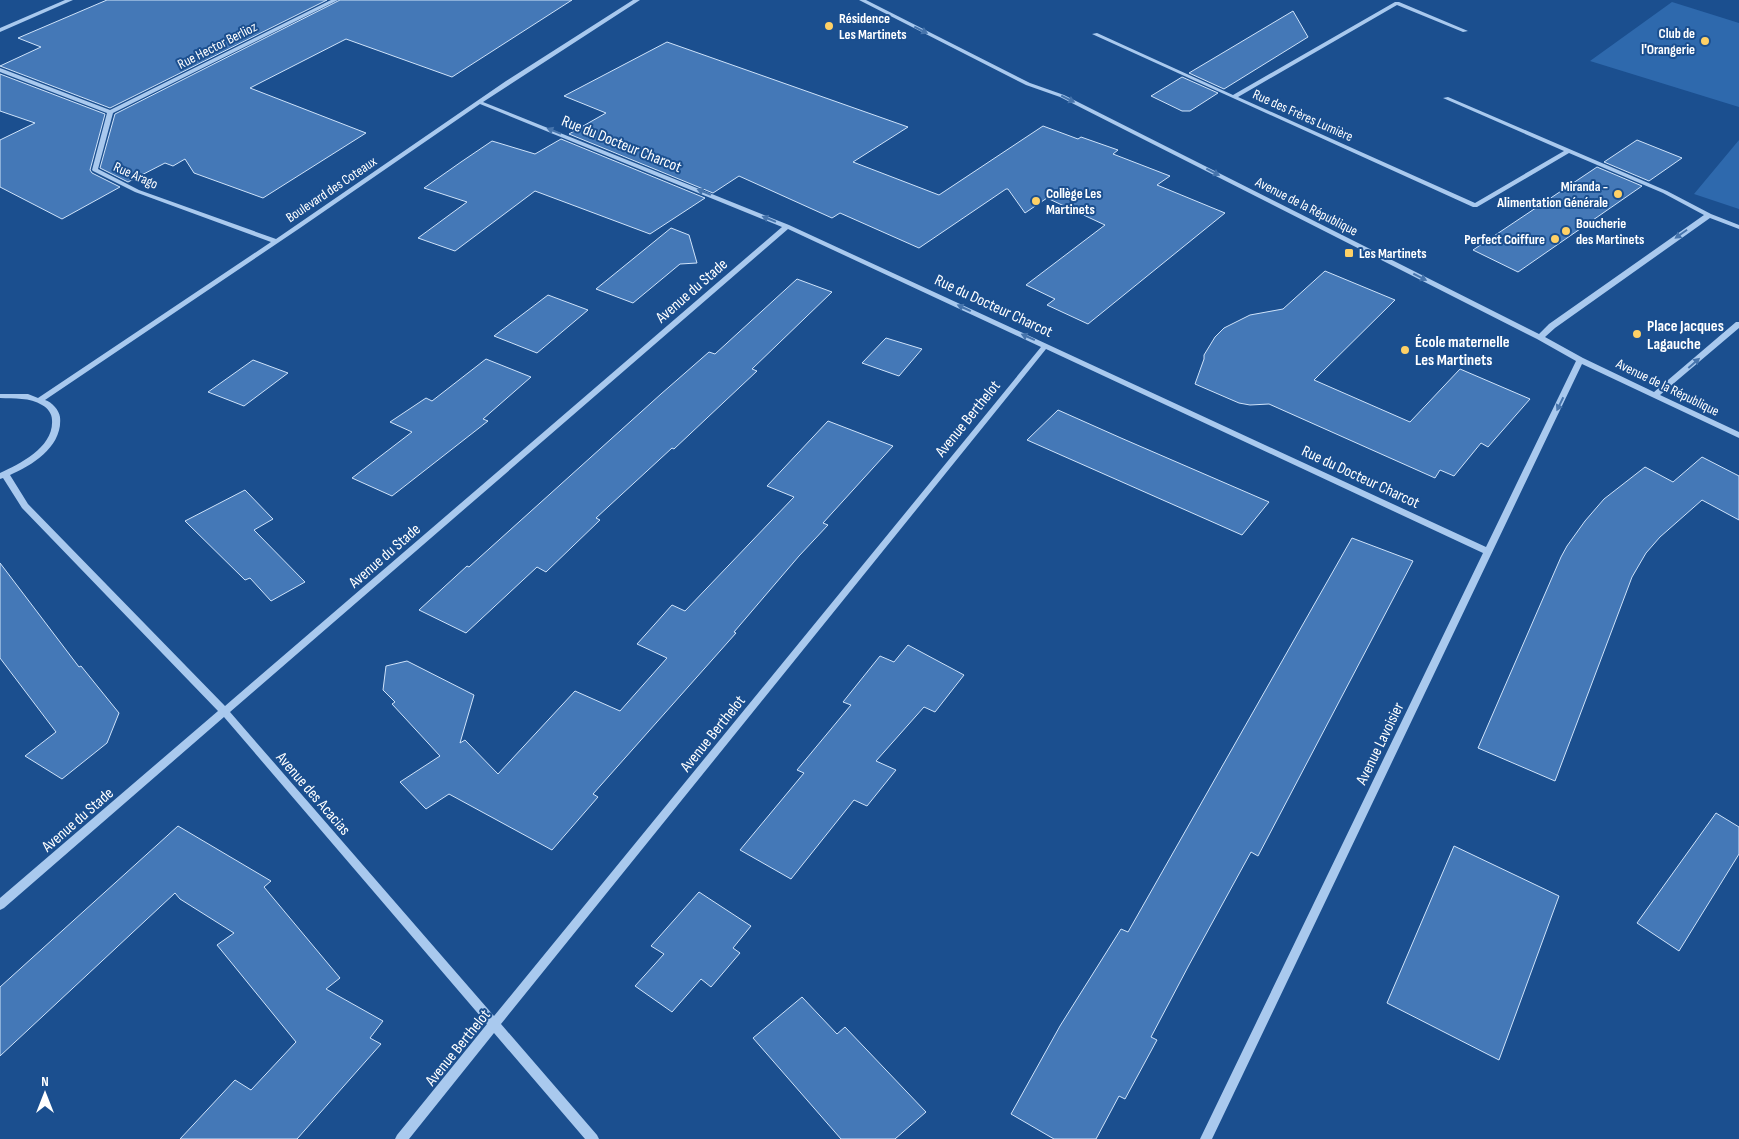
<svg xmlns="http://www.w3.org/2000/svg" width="1739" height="1139" font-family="'Sofia Sans Condensed',sans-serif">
<rect width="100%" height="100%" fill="#1b4f8f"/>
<path fill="#2e69ad" d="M 1672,2 L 1739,23 L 1739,107 L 1590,61 Z
M 1739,140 L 1739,209 L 1694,194 Z"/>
<path fill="#4478b7" stroke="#cfe3fa" d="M 107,0 L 327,0 L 110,108 L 0,66 L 41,47 L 18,38 Z
M 340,0 L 572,0 L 452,77 L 346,39 L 250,88 L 366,133 L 263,198 L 194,173 L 185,159 L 173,166 L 165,163 L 128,182 L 100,168 L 115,114 Z
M 1293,11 L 1308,37 L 1224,89 L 1189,73 Z
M 667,42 L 908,127 L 853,162 L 939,195 L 1043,126 L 1078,139 L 1081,137 L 1118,150 L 1113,154 L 1170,176 L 1157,185 L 1225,213 L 1088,324 L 1047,305 L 1055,299 L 1026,285 L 1105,225 L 1047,198 L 1025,213 L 1008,189 L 1006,189 L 919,248 L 840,213 L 832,218 L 739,176 L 713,193 L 569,134 L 606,113 L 564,96 Z
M 0,74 L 105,114 L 90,170 L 92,173 L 120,187 L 62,219 L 0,187 L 0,140 L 35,123 L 0,111 Z
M 1182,77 L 1218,93 L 1190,111 L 1182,111 L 1151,96 Z
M 561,139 L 705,198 L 650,234 L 535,191 L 455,251 L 418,238 L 467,202 L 424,188 L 461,162 L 492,141 L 535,154 Z
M 1637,140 L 1682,158 L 1649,181 L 1604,162 Z
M 1597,167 L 1642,186 L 1518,272 L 1473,250 Z
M 671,228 L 689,235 L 697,263 L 680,264 L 633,303 L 596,289 Z
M 1325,271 L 1395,300 L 1314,380 L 1410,422 L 1460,369 L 1530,399 L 1488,447 L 1481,443 L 1454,476 L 1440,470 L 1435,478 L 1269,404 L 1250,405 L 1239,403 L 1195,384 L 1204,359 L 1204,355 L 1215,337 L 1224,328 L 1250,315 L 1283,309 Z
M 797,279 L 832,292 L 752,369 L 757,371 L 674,449 L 672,448 L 596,518 L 600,520 L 546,572 L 537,567 L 466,633 L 419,610 L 467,566 L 469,567 L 661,394 L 709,352 L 715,354 Z
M 548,295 L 588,310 L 537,353 L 494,336 Z
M 886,338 L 922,349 L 899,376 L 862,363 Z
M 486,359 L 531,377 L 483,419 L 488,421 L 392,496 L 352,478 L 412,432 L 390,422 L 426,398 L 432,401 Z
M 253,360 L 288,373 L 244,406 L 208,392 Z
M 1058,410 L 1121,438 L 1269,502 L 1242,535 L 1027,440 Z
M 828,421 L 893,446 L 823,523 L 828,525 L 799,556 L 734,632 L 736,633 L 593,794 L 598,797 L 552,850 L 449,794 L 426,809 L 400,782 L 440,756 L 392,704 L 395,702 L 383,690 L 386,666 L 407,661 L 474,695 L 460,743 L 465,740 L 498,774 L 575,691 L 620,711 L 667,658 L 637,644 L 672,605 L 685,611 L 794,497 L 767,486 Z
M 1702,457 L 1739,476 L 1739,520 L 1702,500 L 1660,537 L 1646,553 L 1632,577 L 1555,781 L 1478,748 L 1561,557 L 1567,546 L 1585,521 L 1604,499 L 1645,467 L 1673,482 Z
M 245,490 L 273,519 L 254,530 L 305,582 L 271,601 L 250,578 L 245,580 L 185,521 Z
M 1352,538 L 1413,561 L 1258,856 L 1251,852 L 1189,965 L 1151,1037 L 1157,1040 L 1125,1099 L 1119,1096 L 1096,1139 L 1054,1139 L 1011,1114 L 1060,1026 L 1121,929 L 1128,932 Z
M 0,563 L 79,667 L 81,666 L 119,713 L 107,743 L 62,779 L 25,756 L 56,732 L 0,658 Z
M 908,645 L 964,675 L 935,712 L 924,707 L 876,761 L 896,770 L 867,806 L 854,800 L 791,879 L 740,850 L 804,773 L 797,770 L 851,705 L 843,702 L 880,656 L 894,662 Z
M 1716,813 L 1739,827 L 1739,854 L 1679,951 L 1637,923 Z
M 178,826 L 271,881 L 264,887 L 340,978 L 326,989 L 383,1021 L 370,1038 L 381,1044 L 297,1139 L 180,1139 L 235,1080 L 251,1090 L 296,1042 L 217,945 L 234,933 L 180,899 L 175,893 L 0,1056 L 0,987 Z
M 1454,846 L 1559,896 L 1499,1060 L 1387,1003 Z
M 699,892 L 751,926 L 733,948 L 740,953 L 711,987 L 701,979 L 672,1012 L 635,986 L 664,954 L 651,946 Z
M 802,997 L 837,1034 L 845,1027 L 926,1112 L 895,1139 L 841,1139 L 753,1038 Z"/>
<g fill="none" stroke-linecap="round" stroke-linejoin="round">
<path fill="#a9c9ee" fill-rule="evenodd" d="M 65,0 L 73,0 L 0,32 L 0,28 Z
M 331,0 L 338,0 L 113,113 L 98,169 L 139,190 L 276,239 L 506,81 L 633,0 L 640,0 L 483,102 L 789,225 L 1486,547 L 1576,361 L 1537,339 L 1060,97 L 1026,85 L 859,0 L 866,0 L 1030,83 L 1064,95 L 1539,334 L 1549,324 L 1704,215 L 1663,193 L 1569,153 L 1477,207 L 1473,207 L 1092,34 L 1097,33 L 1233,95 L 1395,2 L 1399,2 L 1468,31 L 1463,32 L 1397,5 L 1238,97 L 1475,203 L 1564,151 L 1443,98 L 1448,97 L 1667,191 L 1711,214 L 1739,225 L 1739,229 L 1710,218 L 1555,328 L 1545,337 L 1583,358 L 1654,392 L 1736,322 L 1739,322 L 1739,328 L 1660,395 L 1739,432 L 1739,438 L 1582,364 L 1212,1139 L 1200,1139 L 1483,553 L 1046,349 L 501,1024 L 597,1135 L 599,1139 L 585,1139 L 494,1033 L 409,1139 L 395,1139 L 397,1135 L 487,1024 L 224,717 L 4,908 L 0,910 L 0,898 L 218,711 L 22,508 L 3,478 L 0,479 L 0,473 C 20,464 54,447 52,420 C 52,414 48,408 42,405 C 30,397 14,399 0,398 L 0,394 L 28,394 L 38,398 L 271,242 L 135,192 L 93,171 L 92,170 L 107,113 L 0,72 L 0,68 L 110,110 ZM 480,104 L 782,227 L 225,706 L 28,504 L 10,475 C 33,465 63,446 60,417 C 59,410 52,402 45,400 L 300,228 ZM 788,229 L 1041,347 L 494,1016 L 230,712 Z"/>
</g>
<defs><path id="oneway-solid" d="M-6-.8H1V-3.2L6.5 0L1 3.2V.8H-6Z" transform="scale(1.25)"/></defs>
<g fill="#4674ac">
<use href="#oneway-solid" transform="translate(921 30) rotate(27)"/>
<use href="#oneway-solid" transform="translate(1068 99) rotate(26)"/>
<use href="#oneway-solid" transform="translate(554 131) rotate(-158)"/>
<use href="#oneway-solid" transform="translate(1213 172) rotate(27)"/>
<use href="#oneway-solid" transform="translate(704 192) rotate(-158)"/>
<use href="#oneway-solid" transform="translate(769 219) rotate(-158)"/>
<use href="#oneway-solid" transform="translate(1681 234) rotate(145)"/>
<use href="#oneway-solid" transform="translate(1420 277) rotate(27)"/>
<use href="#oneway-solid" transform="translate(964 308) rotate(-155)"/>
<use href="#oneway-solid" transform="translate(1028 337) rotate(-156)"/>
<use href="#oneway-solid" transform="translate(1694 363) rotate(-41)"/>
<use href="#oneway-solid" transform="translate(1560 404) rotate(116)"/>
</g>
<g fill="#ffd166" stroke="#1b4f8f" stroke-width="2">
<circle cx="829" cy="26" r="5"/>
<circle cx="1705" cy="41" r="5"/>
<circle cx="1618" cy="194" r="5"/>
<circle cx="1036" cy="201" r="5"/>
<circle cx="1566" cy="231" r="5"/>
<circle cx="1555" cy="239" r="5"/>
<rect x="1344" y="248" width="10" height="10" rx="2.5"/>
<circle cx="1637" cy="334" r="5"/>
<circle cx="1405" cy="350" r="5"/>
</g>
<g text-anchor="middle" stroke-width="4" stroke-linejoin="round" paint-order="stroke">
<g font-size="14" font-weight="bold" fill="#fff" stroke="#1b4f8f" text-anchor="start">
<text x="839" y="23">Résidence<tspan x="839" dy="16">Les Martinets</tspan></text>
<text x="1695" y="38" text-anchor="end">Club de<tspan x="1695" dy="16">l'Orangerie</tspan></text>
<text x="1608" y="191" text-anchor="end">Miranda -<tspan x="1608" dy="16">Alimentation Générale</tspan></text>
<text x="1046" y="198">Collège Les<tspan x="1046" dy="16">Martinets</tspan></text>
<text x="1576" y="228">Boucherie<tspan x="1576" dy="16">des Martinets</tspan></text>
<text x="1545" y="244" text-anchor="end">Perfect Coiffure</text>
<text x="1359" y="258">Les Martinets</text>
</g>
<g font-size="14" fill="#fff" stroke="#1b4f8f">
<text transform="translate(217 45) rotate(-27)" y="5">Rue Hector Berlioz</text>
<text transform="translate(1303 115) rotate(24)" y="5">Rue des Frères Lumière</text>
<text transform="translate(136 175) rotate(24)" y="5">Rue Arago</text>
<text transform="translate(331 189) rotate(-34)" y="5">Boulevard des Coteaux</text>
<text transform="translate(1307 206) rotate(27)" y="5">Avenue de la République</text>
<text transform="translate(1668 387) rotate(26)" y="5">Avenue de la République</text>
</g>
<g font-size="16" fill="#fff" stroke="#1b4f8f">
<text transform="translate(622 143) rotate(22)" y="6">Rue du Docteur Charcot</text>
<text transform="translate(691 290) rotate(-41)" y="6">Avenue du Stade</text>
<text transform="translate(994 305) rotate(25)" y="6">Rue du Docteur Charcot</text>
<text transform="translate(967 418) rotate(-51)" y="6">Avenue Berthelot</text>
<text transform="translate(1361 476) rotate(25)" y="6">Rue du Docteur Charcot</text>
<text transform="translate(384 555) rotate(-41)" y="6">Avenue du Stade</text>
<text transform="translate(712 733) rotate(-51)" y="6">Avenue Berthelot</text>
<text transform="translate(1379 743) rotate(-64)" y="6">Avenue Lavoisier</text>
<text transform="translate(314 793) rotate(49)" y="6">Avenue des Acacias</text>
<text transform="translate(77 819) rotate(-41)" y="6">Avenue du Stade</text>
<text transform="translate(457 1047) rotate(-51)" y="6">Avenue Berthelot</text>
</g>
<g font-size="16" font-weight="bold" fill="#fff" stroke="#1b4f8f" text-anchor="start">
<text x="1647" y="331">Place Jacques<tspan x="1647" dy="18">Lagauche</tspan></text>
<text x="1415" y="347">École maternelle<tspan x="1415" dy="18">Les Martinets</tspan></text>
</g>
</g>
<g transform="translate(45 1094)" stroke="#1b4f8f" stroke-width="4" paint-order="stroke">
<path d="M0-4L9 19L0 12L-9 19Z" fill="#ffffff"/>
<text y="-8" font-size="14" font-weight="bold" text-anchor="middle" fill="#ffffff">N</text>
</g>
</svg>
